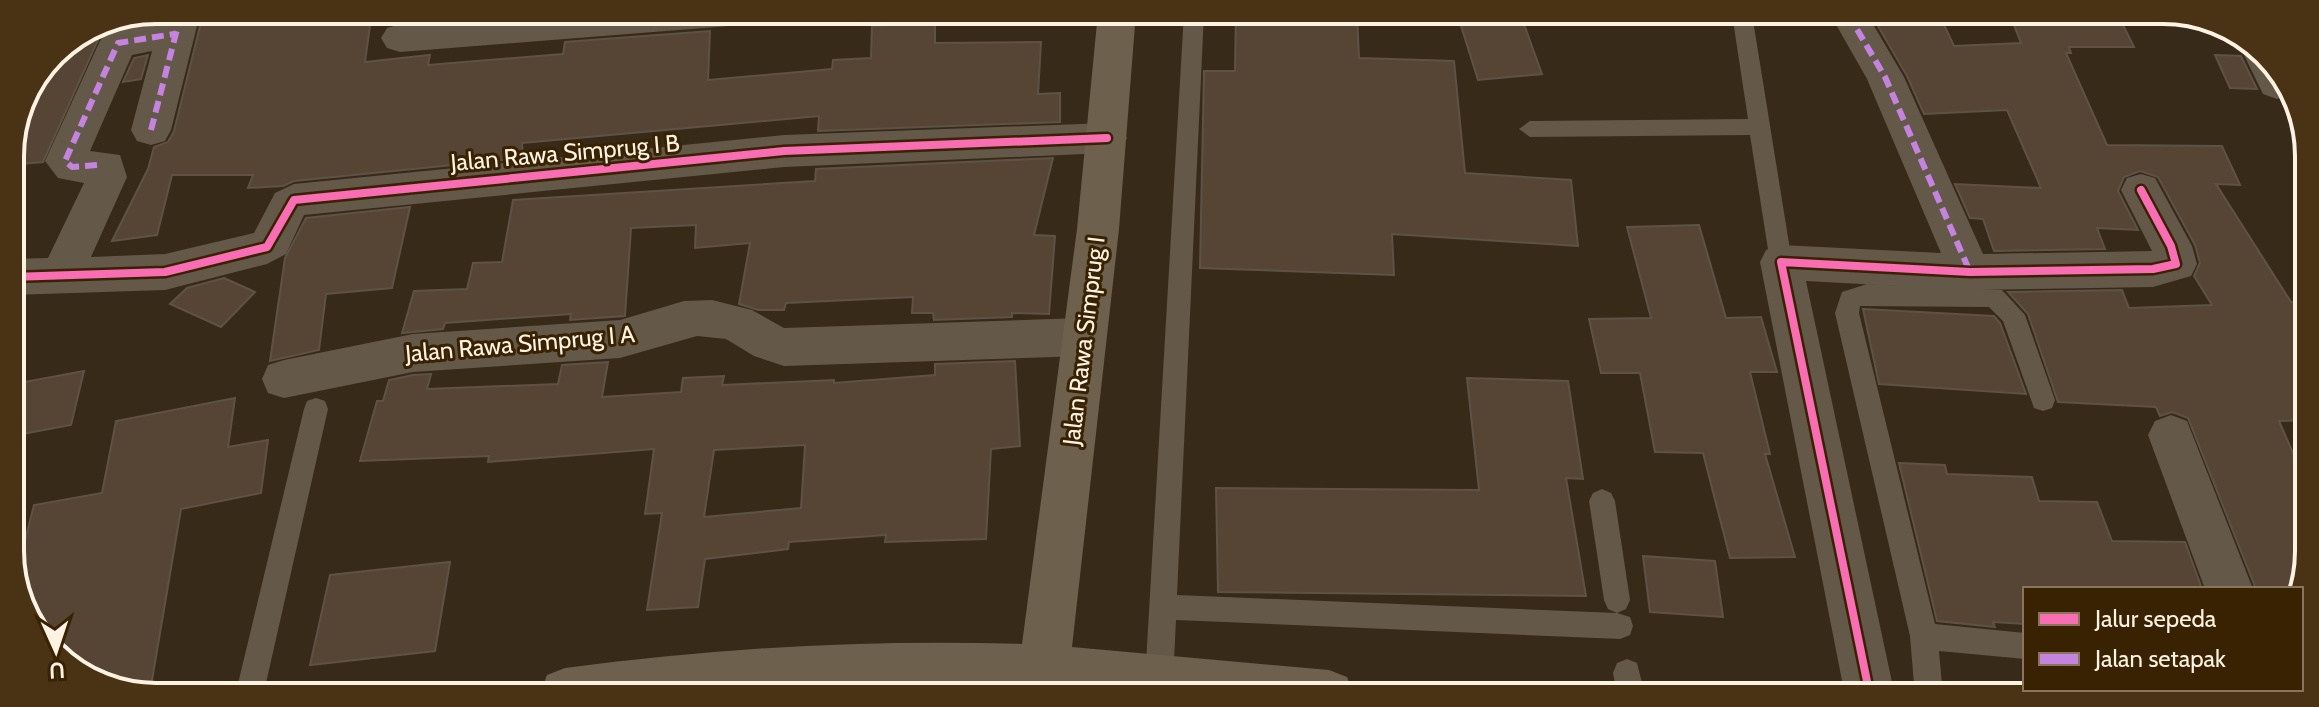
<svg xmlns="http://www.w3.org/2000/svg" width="2319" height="707" font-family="Cabin,sans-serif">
<rect width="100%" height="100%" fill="#372a19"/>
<path fill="#564534" stroke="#5e5246" stroke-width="2" fill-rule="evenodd" d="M 156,10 L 160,10 L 158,19 L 102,31 L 43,162 L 10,165 L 10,147 L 53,52 L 100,21 Z
M 204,10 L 372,11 L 365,62 L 430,55 L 428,65 L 563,54 L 565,42 L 710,31 L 708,80 L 832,69 L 833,60 L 871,58 L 872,26 L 935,22 L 935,43 L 1041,42 L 1038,94 L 1060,93 L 1060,122 L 818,131 L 819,116 L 522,143 L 523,158 L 294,181 L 283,186 L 248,188 L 253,175 L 172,175 L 157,235 L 112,241 L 148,169 L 154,147 L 168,142 L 174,131 Z
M 1236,13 L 1357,13 L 1359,58 L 1454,61 L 1465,173 L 1571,180 L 1578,246 L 1392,234 L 1394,275 L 1200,268 L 1204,71 L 1235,71 Z
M 1457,13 L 1520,13 L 1542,74 L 1478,80 Z
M 1871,14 L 1939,14 L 1954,46 L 2021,43 L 2010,15 L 2118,15 L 2134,47 L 2069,47 L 2071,53 L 2066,53 L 2107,145 L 2222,146 L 2240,185 L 2216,184 L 2291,302 L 2305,302 L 2305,420 L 2279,421 L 2304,478 L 2304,589 L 2256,589 L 2188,418 L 2172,412 L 2160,416 L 2156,407 L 2058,402 L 2028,314 L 2008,292 L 2122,290 L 2129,308 L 2212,305 L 2194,276 L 2200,263 L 2195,245 L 2158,177 L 2140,171 L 2124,177 L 2118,191 L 2138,230 L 2097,228 L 2105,249 L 1994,251 L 1983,219 L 1970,218 L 1955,184 L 2041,188 L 2007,110 L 1924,114 L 1907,76 Z
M 148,55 L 141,79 L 123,82 L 134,58 Z
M 2215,55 L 2241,56 L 2257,89 L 2230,88 Z
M 1053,158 L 1034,235 L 1055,236 L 1049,314 L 1012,313 L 1012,317 L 934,320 L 933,313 L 912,313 L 913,297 L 786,303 L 784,310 L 758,310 L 739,304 L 750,243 L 695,248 L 696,225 L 631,228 L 625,316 L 570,320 L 571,314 L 445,323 L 443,329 L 402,333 L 414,291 L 467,289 L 473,263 L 502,262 L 513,200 L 815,181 L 816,169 Z
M 410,207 L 392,288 L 326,294 L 319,350 L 270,361 L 285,258 L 306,218 Z
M 1699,225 L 1726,318 L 1761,317 L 1777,372 L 1750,372 L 1770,454 L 1765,454 L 1795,557 L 1730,558 L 1703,453 L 1655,452 L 1640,373 L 1601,373 L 1589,319 L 1651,318 L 1627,227 Z
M 224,278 L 255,292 L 221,327 L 170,304 L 187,288 Z
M 1863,309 L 1994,316 L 2000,323 L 2026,394 L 1879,384 Z
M 1015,361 L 1020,446 L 991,449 L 986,539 L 885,542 L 886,535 L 789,542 L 788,549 L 705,559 L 698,607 L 647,610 L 662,513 L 645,514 L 654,449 L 488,462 L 489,456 L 360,461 L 377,401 L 383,401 L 389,380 L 413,375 L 431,374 L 427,389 L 558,384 L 562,365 L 608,362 L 602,397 L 681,392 L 683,378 L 724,376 L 722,385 L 834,380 L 834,383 L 935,375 L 935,364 ZM 805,445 L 801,508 L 704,517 L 714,450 Z
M 84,371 L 71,425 L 12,436 L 24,382 Z
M 1467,378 L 1568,381 L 1583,479 L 1566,478 L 1586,596 L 1218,592 L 1216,488 L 1479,490 Z
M 235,398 L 228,447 L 268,440 L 261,493 L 181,509 L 150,692 L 118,692 L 46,648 L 14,583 L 34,505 L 102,493 L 116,421 Z
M 1899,463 L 1945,465 L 1947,474 L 2032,477 L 2039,501 L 2097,502 L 2112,541 L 2185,542 L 2202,589 L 2025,589 L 2025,624 L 1993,622 L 1995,627 L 1937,621 Z
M 1643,556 L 1715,561 L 1723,617 L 1650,612 Z
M 450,562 L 435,651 L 310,665 L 330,575 Z"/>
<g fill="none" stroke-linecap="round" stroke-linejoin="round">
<path fill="#645849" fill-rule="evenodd" d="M 1184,13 L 1204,13 L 1177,595 L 1617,613 L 1608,609 L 1604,600 L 1589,501 L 1593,493 L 1602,489 L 1611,493 L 1615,501 L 1630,600 L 1626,609 L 1617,613 L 1630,617 L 1633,626 L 1630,635 L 1620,639 L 1176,620 L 1173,680 L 1169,690 L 1159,694 L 1149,690 L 1145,680 Z
M 1732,14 L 1752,14 L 1792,262 L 1789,269 L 1773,269 L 1770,262 L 1750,135 L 1530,137 L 1519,129 L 1530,121 L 1748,119 Z
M 1867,284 L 2002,290 L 2025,315 L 2055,400 L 2052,408 L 2043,411 L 2034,408 L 2003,321 L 1989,307 L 1860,306 L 1859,313 L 1935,624 L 2025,633 L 2025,659 L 1939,651 L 1943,696 L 1915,696 L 1910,636 L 1835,313 L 1842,292 Z
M 316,398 L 325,401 L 328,409 L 264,692 L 236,692 L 304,409 L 307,401 Z
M 1627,659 L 1637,663 L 1645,695 L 1617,695 L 1613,673 L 1617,663 Z
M 2093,689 L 2121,689 L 2124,697 L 2096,697 Z"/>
<path fill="#645849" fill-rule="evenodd" d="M 163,10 L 201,10 L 171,130 L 165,141 L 151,145 L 137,141 L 131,130 L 152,51 L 132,55 L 90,151 L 120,155 L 127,177 L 91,257 L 165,254 L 254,233 L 275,193 L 294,184 L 784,135 L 1107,123 L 1121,127 L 1127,138 L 1121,149 L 1107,153 L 784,167 L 304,215 L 286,254 L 267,264 L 165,290 L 11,295 L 11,259 L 48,258 L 84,183 L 58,178 L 45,161 L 99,43 L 105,33 L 160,22 Z
M 567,11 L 760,12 L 755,21 L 742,25 L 400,52 L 387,48 L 381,38 L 387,28 L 400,24 Z
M 1830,14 L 1867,14 L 1904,77 L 1983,254 L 2152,251 L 2121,190 L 2127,178 L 2141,174 L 2155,178 L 2192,246 L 2197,264 L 2191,276 L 2153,287 L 1970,290 L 1806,281 L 1895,696 L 1845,696 L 1760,262 L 1766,250 L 1781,245 L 1941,253 L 1867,79 Z
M 2248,44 L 2273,59 L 2290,95 L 2277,99 L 2263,94 L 2243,53 Z
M 712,300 L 752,310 L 784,328 L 1083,318 L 1098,324 L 1105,337 L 1098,350 L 1083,356 L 784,366 L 754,356 L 726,339 L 697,336 L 620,358 L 413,372 L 284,398 L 268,393 L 262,379 L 268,365 L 284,360 L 413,334 L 620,320 L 684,301 Z
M 2171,415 L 2187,421 L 2253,589 L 2205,589 L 2148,435 L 2155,421 Z"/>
<path fill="#6d604d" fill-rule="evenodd" d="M 1098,12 L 1136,12 L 1119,229 L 1072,647 L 1329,670 L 1347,677 L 1354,695 L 540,693 L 547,675 L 565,668 C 717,648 869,639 1022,644 L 1077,229 Z"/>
<path stroke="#c483df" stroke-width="6" stroke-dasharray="12 6" stroke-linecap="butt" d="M 1848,14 L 1885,77 L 1970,272
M 2262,53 L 2277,84
M 151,130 L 182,10
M 97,165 L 72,167 L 65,161 L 118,43 L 174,34"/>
<defs>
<path id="cycleway" d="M 11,277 L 165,272 L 267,247 L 294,200 L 784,151 L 1107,138
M 1870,696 L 1781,262 L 1970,272 L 2153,269 L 2176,264 L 2171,246 L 2141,190"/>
</defs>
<use href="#cycleway" stroke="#392202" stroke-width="13"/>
<use href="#cycleway" stroke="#f96db3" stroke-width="8"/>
</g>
<g text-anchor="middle" stroke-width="6" stroke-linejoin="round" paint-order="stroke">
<g font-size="24" fill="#fef2e3" stroke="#392202">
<text transform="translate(565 153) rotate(-5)" y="8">Jalan Rawa Simprug I B</text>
<text transform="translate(1084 341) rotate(-83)" y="8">Jalan Rawa Simprug I</text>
<text transform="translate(520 344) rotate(-5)" y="8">Jalan Rawa Simprug I A</text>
</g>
</g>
<path d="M0 0H2319V707H0ZM156 24H2163A132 132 0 0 1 2295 156V551A132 132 0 0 1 2163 683H156A132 132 0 0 1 24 551V156A132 132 0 0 1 156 24Z" fill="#493314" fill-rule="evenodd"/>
<path fill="none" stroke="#fef2e3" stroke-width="4" d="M156 24H2163A132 132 0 0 1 2295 156V551A132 132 0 0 1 2163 683H156A132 132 0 0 1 24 551V156A132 132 0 0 1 156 24Z"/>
<rect x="2023" y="587" width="280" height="104" fill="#392202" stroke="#88755c" stroke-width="2"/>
<rect x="2039" y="613" width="40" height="12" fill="#f96db3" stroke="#88755c" stroke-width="2"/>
<text x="2095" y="627" font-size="24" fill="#fef2e3">Jalur sepeda</text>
<rect x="2039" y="653" width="40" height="12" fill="#c483df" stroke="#88755c" stroke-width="2"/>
<text x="2095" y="667" font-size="24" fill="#fef2e3">Jalan setapak</text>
<g transform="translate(56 651) rotate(177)" stroke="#392202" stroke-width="6" paint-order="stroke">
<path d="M0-6L14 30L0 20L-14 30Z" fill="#fef2e3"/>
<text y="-12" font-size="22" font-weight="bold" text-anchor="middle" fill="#fef2e3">U</text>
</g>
</svg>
